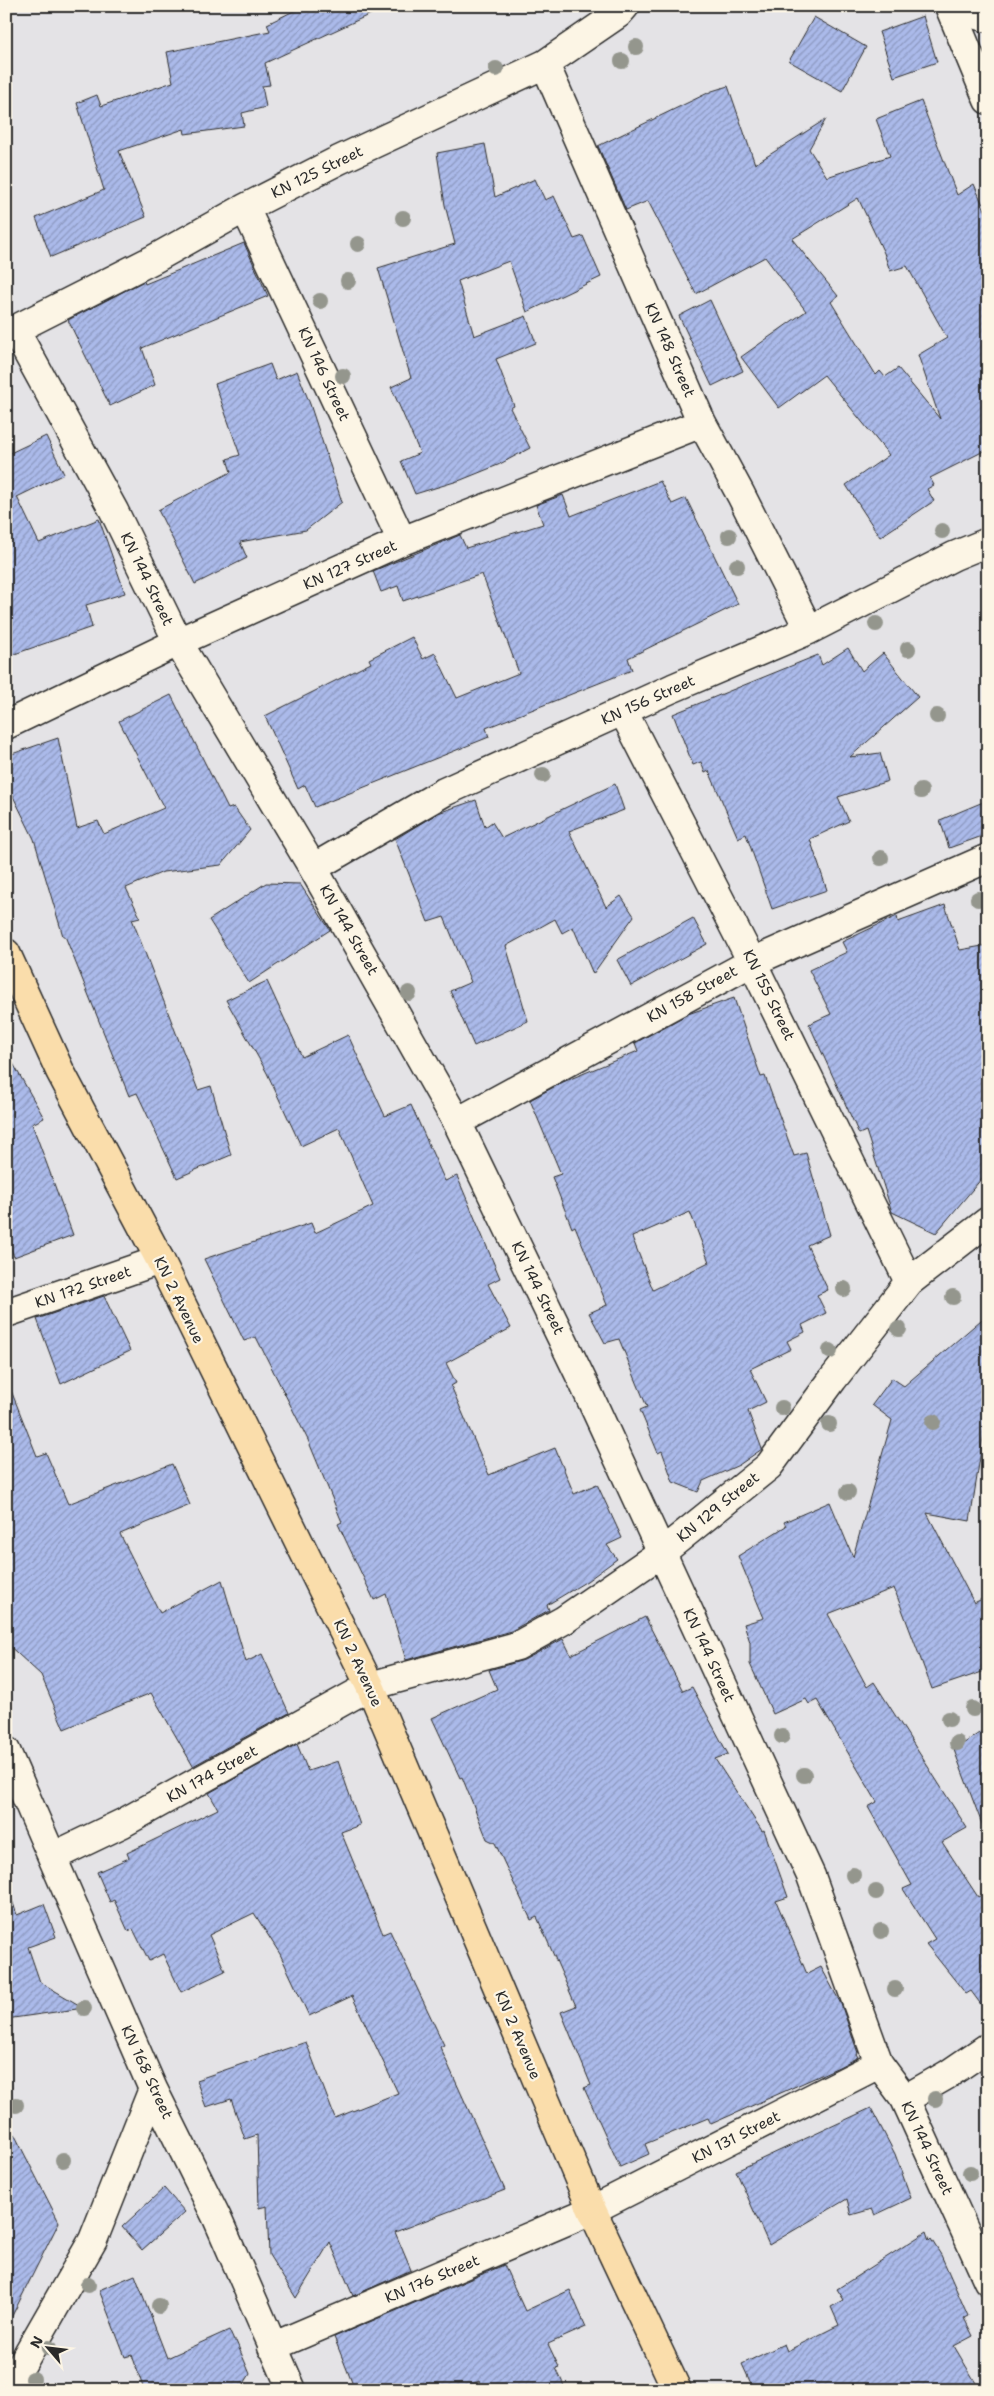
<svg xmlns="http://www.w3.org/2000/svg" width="994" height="2396" font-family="'Shantell Sans',sans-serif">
<defs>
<pattern id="building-hatch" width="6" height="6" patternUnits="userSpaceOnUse" patternTransform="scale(1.25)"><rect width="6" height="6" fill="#abbaea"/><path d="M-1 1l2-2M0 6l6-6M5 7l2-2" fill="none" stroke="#8b97be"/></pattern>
</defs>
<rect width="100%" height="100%" fill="#e4e3e6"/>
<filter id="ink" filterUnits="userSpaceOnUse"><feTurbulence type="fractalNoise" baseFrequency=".02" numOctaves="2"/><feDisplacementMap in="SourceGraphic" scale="10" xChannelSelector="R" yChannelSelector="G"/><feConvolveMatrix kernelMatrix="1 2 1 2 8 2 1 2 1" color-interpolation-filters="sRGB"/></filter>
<g filter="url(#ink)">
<path fill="url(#building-hatch)" stroke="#2b2b2b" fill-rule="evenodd" d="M 304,6 L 388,6 L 265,63 L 270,85 L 262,86 L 266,107 L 242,113 L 244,126 L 185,134 L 184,129 L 119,151 L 146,217 L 51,257 L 36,218 L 104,190 L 77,103 L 97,95 L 101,106 L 173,82 L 167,52 L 270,31 L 267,24 Z
M 923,16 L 937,62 L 894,77 L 879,32 Z
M 814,17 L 866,47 L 842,91 L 789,61 Z
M 728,86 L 755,164 L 826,119 L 809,149 L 827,177 L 890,156 L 876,119 L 921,101 L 957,195 L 974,184 L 988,217 L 988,449 L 930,478 L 934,485 L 927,489 L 934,501 L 880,537 L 846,485 L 889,455 L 824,375 L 779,408 L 741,357 L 806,311 L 765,257 L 696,294 L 648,201 L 626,210 L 598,146 L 712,91 ZM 858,198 L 884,253 L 890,271 L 907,266 L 947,338 L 918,355 L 940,419 L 898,368 L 885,377 L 880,371 L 876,375 L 831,302 L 838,296 L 792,239 Z
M 485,144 L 495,197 L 535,179 L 545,200 L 554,196 L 574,239 L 583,236 L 601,277 L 527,312 L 509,261 L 458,281 L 474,336 L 526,316 L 536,343 L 496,359 L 514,406 L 510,408 L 530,448 L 498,465 L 461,480 L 415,494 L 401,461 L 420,453 L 391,387 L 411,378 L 378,268 L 455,244 L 445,205 L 437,153 Z
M 244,243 L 268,296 L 142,348 L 155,385 L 110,406 L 68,320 L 144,281 L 145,284 Z
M 710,300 L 743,371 L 712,386 L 679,316 Z
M 270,364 L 276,380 L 297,371 L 310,404 L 342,502 L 306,530 L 240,542 L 247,558 L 195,584 L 158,510 L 231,472 L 227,459 L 240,455 L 215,384 Z
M 46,436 L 64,474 L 17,497 L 39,543 L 99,519 L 125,593 L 86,605 L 92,627 L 6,657 L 6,455 Z
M 660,481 L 672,504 L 686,498 L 738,604 L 628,658 L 632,670 L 486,728 L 489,737 L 315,807 L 305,785 L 298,789 L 265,716 L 371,663 L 369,659 L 412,637 L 423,659 L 435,653 L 457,698 L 519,673 L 482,574 L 403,601 L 398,586 L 381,592 L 373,571 L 460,535 L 466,548 L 543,524 L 536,505 L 563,495 L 571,516 Z
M 848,648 L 862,671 L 883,653 L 918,697 L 850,757 L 880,753 L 888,781 L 838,797 L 849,821 L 810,839 L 827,890 L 772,909 L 746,834 L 738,838 L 709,771 L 705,773 L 701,762 L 693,765 L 673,714 L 818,655 L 822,665 Z
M 171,695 L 228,809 L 234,807 L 250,830 L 221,865 L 163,872 L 126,888 L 140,917 L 132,919 L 198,1090 L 211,1086 L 231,1155 L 177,1178 L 137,1093 L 129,1096 L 65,936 L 63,936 L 34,839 L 6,782 L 6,756 L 58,738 L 77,828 L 98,821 L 104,834 L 164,808 L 119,721 Z
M 615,784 L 624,810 L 569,831 L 606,907 L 621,896 L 634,916 L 593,974 L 573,927 L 562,933 L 555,919 L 506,946 L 528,1021 L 474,1046 L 450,991 L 471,982 L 444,917 L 428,922 L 395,839 L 438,813 L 476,800 L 485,827 L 492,822 L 502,838 Z
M 988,800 L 988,834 L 949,848 L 940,820 Z
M 266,883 L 300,884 L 330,930 L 249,983 L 209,920 Z
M 945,905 L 960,950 L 988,945 L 988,1171 L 936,1233 L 892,1212 L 866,1131 L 859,1134 L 809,1024 L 831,1014 L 809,970 L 847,952 L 842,942 L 897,916 L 898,922 Z
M 693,918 L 707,944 L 631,986 L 617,960 Z
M 267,981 L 302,1057 L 348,1035 L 385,1116 L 411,1105 L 445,1181 L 457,1176 L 500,1278 L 488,1284 L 511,1328 L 446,1363 L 456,1383 L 451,1386 L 489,1475 L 555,1448 L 574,1494 L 597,1484 L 622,1538 L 607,1545 L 617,1559 L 587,1581 L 547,1605 L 549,1610 L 511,1631 L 406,1660 L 386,1594 L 374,1600 L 338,1524 L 342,1522 L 308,1440 L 256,1337 L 244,1341 L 204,1259 L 311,1223 L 315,1233 L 373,1206 L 339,1128 L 301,1146 L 267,1073 L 226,1000 Z
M 734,998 L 761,1077 L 765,1076 L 794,1156 L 806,1153 L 830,1235 L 807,1245 L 828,1290 L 817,1295 L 826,1313 L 802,1325 L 805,1332 L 787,1341 L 791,1349 L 750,1369 L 766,1402 L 748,1411 L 762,1449 L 739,1465 L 703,1481 L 698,1492 L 673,1482 L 662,1451 L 658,1453 L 640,1410 L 647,1407 L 619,1339 L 605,1343 L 589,1313 L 607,1305 L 575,1226 L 572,1228 L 552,1177 L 561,1174 L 530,1100 L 563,1082 L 638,1051 L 635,1043 L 688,1014 ZM 690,1212 L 709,1262 L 653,1290 L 632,1237 Z
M 6,1051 L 44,1118 L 32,1124 L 73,1235 L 14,1257 L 6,1235 Z
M 104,1296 L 130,1351 L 61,1384 L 37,1319 Z
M 988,1314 L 988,1406 L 970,1521 L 927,1513 L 974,1603 L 988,1596 L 988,1670 L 932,1689 L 894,1588 L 828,1614 L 867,1687 L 874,1682 L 967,1828 L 942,1842 L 978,1897 L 988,1891 L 988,2014 L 971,1991 L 966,1994 L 926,1944 L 935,1939 L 903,1889 L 912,1885 L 868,1807 L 877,1802 L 817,1700 L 809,1704 L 806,1699 L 773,1714 L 750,1664 L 750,1642 L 744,1624 L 764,1618 L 738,1556 L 786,1526 L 784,1522 L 830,1502 L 853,1557 L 892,1420 L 872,1405 L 892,1378 L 904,1386 Z
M 8,1383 L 37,1456 L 46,1453 L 68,1504 L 172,1464 L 190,1505 L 120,1534 L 160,1613 L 222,1580 L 246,1662 L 262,1654 L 289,1713 L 193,1766 L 151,1693 L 64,1729 L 41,1675 L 6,1643 Z
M 645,1617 L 683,1691 L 692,1687 L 728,1754 L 715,1759 L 762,1831 L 764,1830 L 788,1897 L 776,1901 L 807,1974 L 821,1967 L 841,2004 L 858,2053 L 856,2054 L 858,2057 L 839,2067 L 711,2124 L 708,2118 L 645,2144 L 649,2154 L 620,2167 L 584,2088 L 591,2085 L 561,2012 L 576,2006 L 537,1917 L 531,1920 L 495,1843 L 487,1839 L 462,1777 L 460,1778 L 432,1718 L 497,1689 L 489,1670 L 524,1660 L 563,1639 L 571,1655 Z
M 988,1727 L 988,1831 L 985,1832 L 954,1750 Z
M 297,1744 L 308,1771 L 338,1761 L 360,1825 L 341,1832 L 383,1934 L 390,1931 L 444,2045 L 440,2047 L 505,2190 L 395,2232 L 411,2270 L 353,2296 L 330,2242 L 296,2298 L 269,2255 L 267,2206 L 259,2208 L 257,2135 L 245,2139 L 231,2099 L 206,2107 L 196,2080 L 306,2042 L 335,2118 L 398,2093 L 352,1996 L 309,2016 L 280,1954 L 254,1913 L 209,1935 L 225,1971 L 181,1992 L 163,1954 L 149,1961 L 133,1929 L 128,1931 L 114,1900 L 110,1902 L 97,1872 L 129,1858 L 127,1853 L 218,1809 L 209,1793 Z
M 11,1897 L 17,1915 L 44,1904 L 56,1937 L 28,1947 L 40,1982 L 84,2008 L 6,2019 L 6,1898 Z
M 871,2108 L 895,2154 L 911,2198 L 875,2215 L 872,2209 L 851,2215 L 847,2199 L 769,2245 L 736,2171 Z
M 6,2118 L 59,2222 L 6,2328 Z
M 164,2188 L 185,2212 L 142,2250 L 122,2227 Z
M 926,2232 L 929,2241 L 931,2239 L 941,2255 L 968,2316 L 964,2318 L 973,2336 L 954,2346 L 980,2390 L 754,2390 L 742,2364 L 784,2344 L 787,2351 L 839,2325 L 831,2307 L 844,2300 L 837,2289 Z
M 504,2265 L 525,2311 L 570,2290 L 586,2327 L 548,2344 L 559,2367 L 556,2368 L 566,2390 L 484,2390 L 479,2381 L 460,2390 L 355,2390 L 334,2337 Z
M 135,2275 L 167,2358 L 229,2330 L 234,2341 L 236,2341 L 250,2374 L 240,2390 L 144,2390 L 132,2355 L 125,2357 L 99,2290 Z"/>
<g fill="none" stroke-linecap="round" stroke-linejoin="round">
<defs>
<path id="minor" d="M 949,6 L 988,100
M 949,6 L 988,18
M 545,64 L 702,423 L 741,495 L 809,630
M 245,208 L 402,541
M 15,330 L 114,511 L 178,642 L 313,868 L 457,1122 L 582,1380 L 811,1876 L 879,2064 L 905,2099 L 988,2281
M 6,334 L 154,259 L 245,208 L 339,160 L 545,64 L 618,14 L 625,6
M 623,711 L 752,962 L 909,1282
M 6,725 L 178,642 L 402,541 L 702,423
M 313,868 L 444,792 L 673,688 L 809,630 L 954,556 L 988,542
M 457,1122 L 752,962 L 988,858
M 6,1313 L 160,1260
M 6,1751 L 153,2089 L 217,2218 L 292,2390
M 52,1857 L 123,1823 L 370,1686 L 517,1646 L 564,1620 L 661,1553 L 769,1466 L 833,1379 L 909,1282 L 988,1221
M 905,2099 L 947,2075 L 988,2047
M 272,2347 L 592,2210 L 879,2064
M 7,2390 L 93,2240 L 153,2089"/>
<path id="major" d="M 6,953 L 60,1071 L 160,1260 L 370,1686 L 592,2210 L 677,2390"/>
</defs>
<use href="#minor" stroke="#2b2b2b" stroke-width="31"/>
<use href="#major" stroke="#2b2b2b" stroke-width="31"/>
<use href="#minor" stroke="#fcf5e5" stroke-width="28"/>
<use href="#major" stroke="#faddab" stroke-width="28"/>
</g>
<g fill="#94968d">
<circle cx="636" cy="47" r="8"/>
<circle cx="622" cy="61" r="8"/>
<circle cx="496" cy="69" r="8"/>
<circle cx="403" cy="218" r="8"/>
<circle cx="358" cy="244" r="8"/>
<circle cx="348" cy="281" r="8"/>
<circle cx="320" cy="301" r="8"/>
<circle cx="343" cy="376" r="8"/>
<circle cx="942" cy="531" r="8"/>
<circle cx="729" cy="536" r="8"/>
<circle cx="737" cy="566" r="8"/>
<circle cx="876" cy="624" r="8"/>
<circle cx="908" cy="649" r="8"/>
<circle cx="937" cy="716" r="8"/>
<circle cx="543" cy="775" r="8"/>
<circle cx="921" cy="791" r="8"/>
<circle cx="881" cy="858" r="8"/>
<circle cx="978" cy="899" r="8"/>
<circle cx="409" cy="993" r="8"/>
<circle cx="844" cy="1289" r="8"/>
<circle cx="953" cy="1297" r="8"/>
<circle cx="899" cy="1329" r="8"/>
<circle cx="830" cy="1351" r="8"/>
<circle cx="782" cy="1408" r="8"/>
<circle cx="933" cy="1422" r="8"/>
<circle cx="829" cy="1424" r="8"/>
<circle cx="848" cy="1492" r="8"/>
<circle cx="973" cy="1709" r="8"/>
<circle cx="949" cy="1719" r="8"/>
<circle cx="782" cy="1736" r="8"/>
<circle cx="957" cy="1743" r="8"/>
<circle cx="804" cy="1775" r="8"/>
<circle cx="853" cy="1875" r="8"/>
<circle cx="876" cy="1892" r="8"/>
<circle cx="881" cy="1931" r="8"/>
<circle cx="895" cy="1989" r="8"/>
<circle cx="84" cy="2008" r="8"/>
<circle cx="935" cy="2099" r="8"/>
<circle cx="16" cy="2105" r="8"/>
<circle cx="63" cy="2160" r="8"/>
<circle cx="970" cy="2173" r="8"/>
<circle cx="88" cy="2285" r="8"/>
<circle cx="159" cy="2306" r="8"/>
<circle cx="49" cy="2348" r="8"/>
<circle cx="33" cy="2379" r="8"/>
</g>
</g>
<g text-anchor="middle" stroke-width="4.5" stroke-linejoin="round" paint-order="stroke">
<g font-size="15" fill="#2b2b2b" stroke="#fcf5e5">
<text transform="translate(317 172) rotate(-26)" y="5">KN 125 Street</text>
<text transform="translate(670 350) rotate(66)" y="5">KN 148 Street</text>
<text transform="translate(324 374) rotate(65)" y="5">KN 146 Street</text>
<text transform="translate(350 565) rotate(-24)" y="5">KN 127 Street</text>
<text transform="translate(147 579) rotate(64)" y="5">KN 144 Street</text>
<text transform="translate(648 700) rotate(-24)" y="5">KN 156 Street</text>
<text transform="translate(349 930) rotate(60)" y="5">KN 144 Street</text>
<text transform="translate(692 994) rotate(-29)" y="5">KN 158 Street</text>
<text transform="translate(769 995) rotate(64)" y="5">KN 155 Street</text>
<text transform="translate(83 1287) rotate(-19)" y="5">KN 172 Street</text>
<text transform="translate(538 1288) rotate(64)" y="5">KN 144 Street</text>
<text transform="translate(179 1300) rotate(64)" y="5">KN 2 Avenue</text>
<text transform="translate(718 1507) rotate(-39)" y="5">KN 129 Street</text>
<text transform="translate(709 1655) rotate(65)" y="5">KN 144 Street</text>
<text transform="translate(358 1663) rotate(65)" y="5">KN 2 Avenue</text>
<text transform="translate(212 1774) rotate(-29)" y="5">KN 174 Street</text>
<text transform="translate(518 2035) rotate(67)" y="5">KN 2 Avenue</text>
<text transform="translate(147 2072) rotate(65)" y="5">KN 168 Street</text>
<text transform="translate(736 2137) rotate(-27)" y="5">KN 131 Street</text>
<text transform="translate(927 2148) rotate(65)" y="5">KN 144 Street</text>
<text transform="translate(432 2279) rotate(-23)" y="5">KN 176 Street</text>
</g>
</g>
<rect width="994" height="2396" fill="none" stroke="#fcf5e5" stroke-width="25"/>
<rect x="12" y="12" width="969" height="2371" fill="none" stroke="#2b2b2b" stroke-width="2" filter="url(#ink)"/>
<g transform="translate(48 2348) rotate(298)" stroke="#fcf5e5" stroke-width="4" paint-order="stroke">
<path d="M0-4L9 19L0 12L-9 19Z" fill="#2b2b2b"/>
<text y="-8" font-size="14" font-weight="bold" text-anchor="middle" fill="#2b2b2b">N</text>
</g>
</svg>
